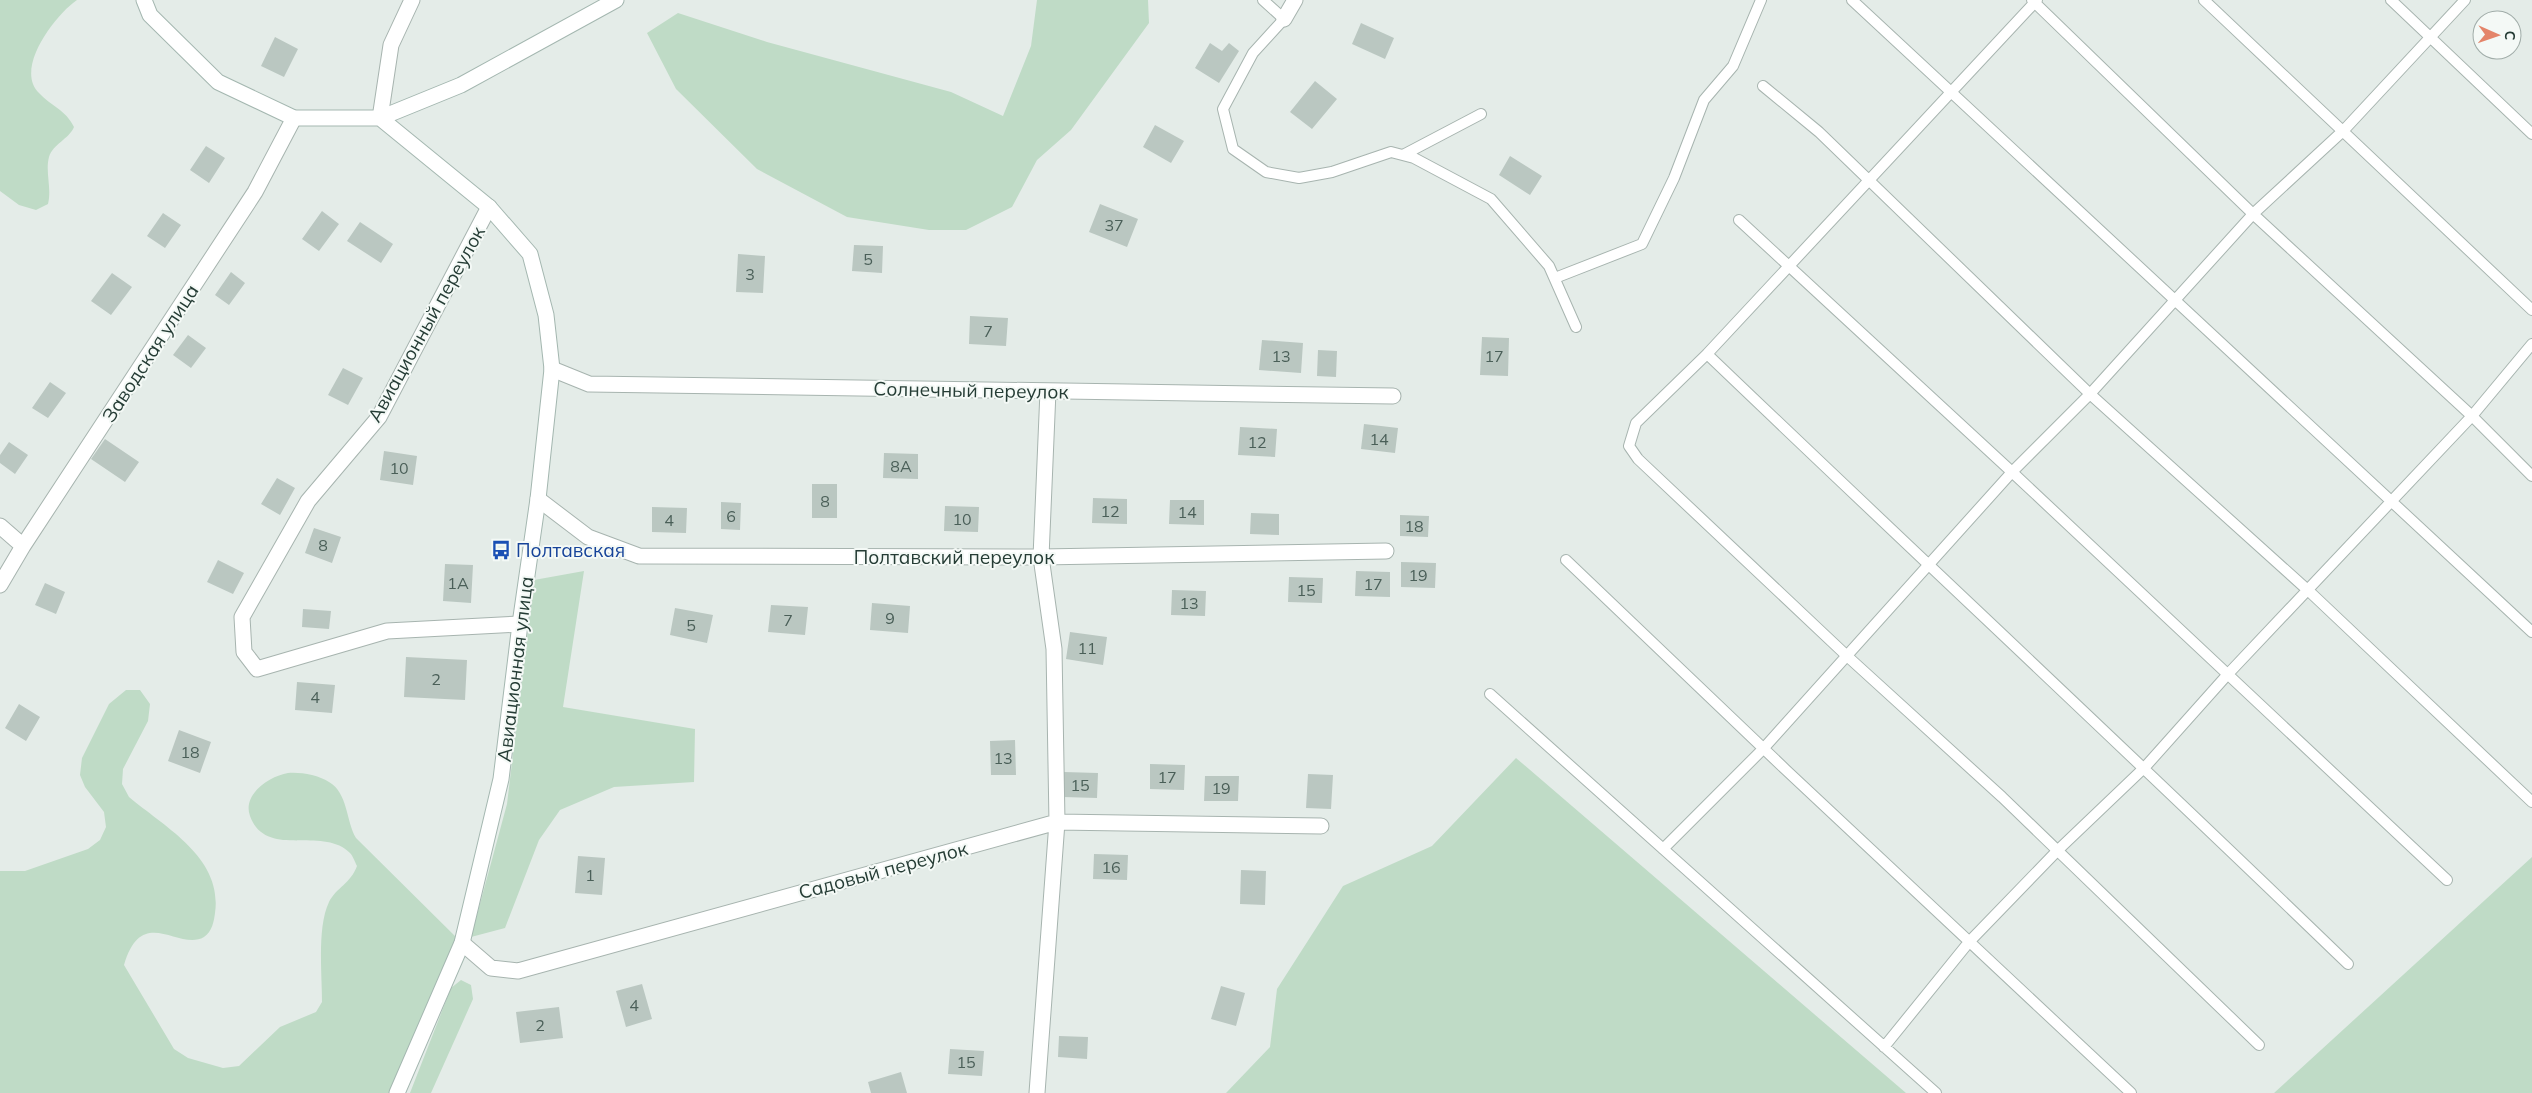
<svg xmlns="http://www.w3.org/2000/svg" width="2532" height="1093" font-family="Mulish,sans-serif">
<rect width="100%" height="100%" fill="#e4ece8"/>
<path fill="#bfdbc6" d="M 0,0 L 77,0 C 55,15 14,69 39,93 C 51,106 66,110 74,127 C 69,139 53,144 49,157 C 45,172 52,188 48,204 L 36,210 L 19,205 L 0,191 Z
M 1037,0 L 1148,0 L 1149,23 L 1071,130 L 1037,160 L 1012,207 L 966,230 L 929,230 L 847,217 L 757,169 L 676,89 L 647,33 L 678,13 L 767,42 L 951,92 L 1003,116 L 1031,46 Z
M 584,571 L 563,707 L 695,729 L 694,782 L 614,787 L 560,810 L 539,840 L 505,928 L 471,937 L 507,804 L 534,580 Z
M 126,690 L 140,690 L 150,704 L 148,721 L 123,769 L 122,784 L 129,797 C 166,828 223,858 215,913 C 214,921 212,932 204,937 C 179,952 142,903 124,965 L 174,1049 L 188,1058 L 223,1068 L 239,1066 L 280,1027 L 316,1012 L 322,1002 C 322,973 317,927 329,902 C 336,888 351,883 357,866 C 355,862 353,856 350,853 C 323,825 266,860 250,816 C 242,794 270,776 288,773 C 301,772 318,775 329,782 C 348,793 346,821 356,838 L 462,943 L 398,1093 L 0,1093 L 0,871 L 25,871 L 88,849 L 100,840 L 106,827 L 104,812 L 85,787 L 80,775 L 82,758 L 109,704 Z
M 1516,758 L 1906,1093 L 1226,1093 L 1270,1047 L 1277,989 L 1343,886 L 1432,846 Z
M 2532,857 L 2532,1093 L 2274,1093 Z
M 461,980 L 471,985 L 473,999 L 431,1093 L 410,1093 L 451,988 Z"/>
<path fill="#bac7c1" d="M 1361,23 L 1394,38 L 1385,59 L 1352,44 Z
M 275,37 L 298,49 L 284,77 L 261,66 Z
M 1210,43 L 1222,51 L 1229,43 L 1239,51 L 1219,83 L 1195,68 Z
M 1315,81 L 1337,99 L 1312,129 L 1290,112 Z
M 1155,125 L 1184,141 L 1171,163 L 1143,147 Z
M 206,146 L 225,158 L 209,183 L 190,170 Z
M 1510,156 L 1542,176 L 1530,195 L 1499,175 Z
M 1100,204 L 1138,219 L 1127,247 L 1089,232 Z
M 322,211 L 339,224 L 319,251 L 302,239 Z
M 163,213 L 181,225 L 165,248 L 147,236 Z
M 360,222 L 393,244 L 381,263 L 347,241 Z
M 854,245 L 883,246 L 882,273 L 852,271 Z
M 738,254 L 765,256 L 763,293 L 736,292 Z
M 231,272 L 245,283 L 229,305 L 215,295 Z
M 112,273 L 132,287 L 111,315 L 91,301 Z
M 970,316 L 1008,318 L 1006,346 L 969,344 Z
M 188,335 L 206,348 L 191,368 L 173,355 Z
M 1482,337 L 1509,338 L 1508,376 L 1480,375 Z
M 1262,340 L 1303,343 L 1301,373 L 1259,370 Z
M 1318,350 L 1337,351 L 1336,377 L 1317,376 Z
M 343,368 L 363,378 L 348,405 L 328,395 Z
M 50,382 L 66,393 L 48,418 L 32,408 Z
M 1364,424 L 1398,428 L 1395,453 L 1361,449 Z
M 1240,427 L 1277,429 L 1275,457 L 1238,455 Z
M 105,439 L 139,462 L 125,482 L 91,459 Z
M 9,442 L 28,455 L 15,474 L 0,463 L 0,455 Z
M 384,451 L 417,456 L 413,485 L 380,480 Z
M 884,453 L 918,454 L 918,479 L 883,478 Z
M 277,478 L 295,488 L 280,515 L 261,504 Z
M 812,484 L 837,484 L 837,518 L 812,518 Z
M 1093,498 L 1127,499 L 1127,524 L 1092,523 Z
M 1170,500 L 1204,500 L 1204,525 L 1169,524 Z
M 721,502 L 741,503 L 740,530 L 721,529 Z
M 945,506 L 979,507 L 978,532 L 944,531 Z
M 652,507 L 687,508 L 686,533 L 652,532 Z
M 1251,513 L 1279,514 L 1279,535 L 1250,534 Z
M 1400,515 L 1429,516 L 1428,537 L 1400,536 Z
M 314,528 L 341,537 L 332,563 L 305,553 Z
M 218,560 L 244,573 L 233,594 L 207,582 Z
M 1401,562 L 1436,563 L 1435,588 L 1401,587 Z
M 445,564 L 473,565 L 471,603 L 443,601 Z
M 1356,571 L 1390,572 L 1390,597 L 1355,596 Z
M 1289,577 L 1323,578 L 1322,603 L 1288,602 Z
M 45,583 L 65,592 L 56,614 L 35,605 Z
M 1172,590 L 1206,591 L 1205,616 L 1171,615 Z
M 872,603 L 910,606 L 908,633 L 870,630 Z
M 771,605 L 808,607 L 805,635 L 768,632 Z
M 675,608 L 713,615 L 707,643 L 670,635 Z
M 303,609 L 331,611 L 329,629 L 302,627 Z
M 1070,632 L 1107,637 L 1103,665 L 1066,659 Z
M 406,657 L 467,660 L 465,700 L 404,697 Z
M 297,682 L 335,685 L 332,713 L 295,710 Z
M 19,704 L 40,717 L 26,741 L 5,728 Z
M 179,730 L 211,742 L 200,773 L 168,761 Z
M 1015,740 L 1016,775 L 991,775 L 990,741 Z
M 1150,764 L 1185,765 L 1184,790 L 1150,789 Z
M 1064,772 L 1098,773 L 1097,798 L 1063,797 Z
M 1308,774 L 1333,775 L 1331,809 L 1306,808 Z
M 1205,776 L 1239,776 L 1238,801 L 1204,801 Z
M 1094,854 L 1128,855 L 1127,880 L 1093,879 Z
M 578,856 L 605,858 L 602,895 L 575,893 Z
M 1241,870 L 1266,871 L 1265,905 L 1240,904 Z
M 642,984 L 652,1019 L 626,1027 L 616,991 Z
M 1221,986 L 1245,993 L 1236,1026 L 1211,1019 Z
M 559,1007 L 563,1038 L 520,1043 L 516,1012 Z
M 1059,1036 L 1088,1037 L 1087,1059 L 1058,1057 Z
M 950,1049 L 984,1051 L 982,1076 L 948,1074 Z
M 901,1072 L 907,1093 L 871,1093 L 868,1082 Z"/>
<g fill="none" stroke-linecap="round" stroke-linejoin="round">
<defs>
<path id="lane" d="M 1263,0 L 1284,19 L 1253,53 L 1223,109 L 1233,149 L 1266,172 L 1299,178 L 1332,172 L 1391,152 L 1414,158 L 1491,199 L 1549,266 L 1576,327
M 1852,0 L 2532,632
M 2032,0 L 2253,214 L 2472,416 L 2532,476
M 2037,0 L 1707,354 L 1636,423 L 1629,446 L 1638,459 L 1847,656 L 2002,797 L 2259,1045
M 2204,0 L 2532,310
M 2391,0 L 2532,134
M 1763,86 L 1819,132 L 2090,394 L 2312,594 L 2532,802
M 1403,155 L 1481,114
M 1739,220 L 2012,472 L 2447,880
M 1555,278 L 1642,244 L 1674,178 L 1704,100 L 1733,66 L 1761,0
M 1707,354 C 1920,558 2136,759 2348,964
M 1566,560 L 1786,770 L 2131,1093
M 1490,694 L 1936,1093
M 1663,849 L 1763,749 L 2012,472 L 2090,394 L 2253,214 L 2344,130 L 2465,0
M 1884,1047 L 1969,942 L 2057,851 L 2145,767 L 2228,674 L 2472,416 L 2532,344"/>
<path id="street" d="M 1284,19 L 1295,0
M 380,118 L 391,45 L 412,0
M 489,207 L 379,417 L 308,501 L 242,617 L 244,652 L 257,669 L 387,631 L 520,624
M 552,369 L 589,384 L 1393,396
M 538,499 L 588,537 L 639,556 L 1041,557 L 1386,551
M 0,526 L 23,546
M 0,585 L 23,546 L 255,192 L 294,118
M 462,943 L 491,968 L 518,971 L 1057,822 L 1321,826
M 1037,1093 L 1057,822 L 1054,649 L 1041,557 L 1048,391"/>
<path id="secondary" d="M 144,0 L 150,15 L 218,82 L 294,118 L 380,118 L 461,85 L 616,0
M 380,118 L 489,207 L 530,254 L 546,315 L 552,369 L 538,499 L 520,624 L 501,779 L 462,943 L 397,1093"/>
</defs>
<use href="#lane" stroke="#a7b4af" stroke-width="12"/>
<use href="#street" stroke="#a7b4af" stroke-width="17"/>
<use href="#secondary" stroke="#a4b7b0" stroke-width="17"/>
<use href="#lane" stroke="#fff" stroke-width="10"/>
<use href="#street" stroke="#fff" stroke-width="15"/>
<use href="#secondary" stroke="#fff" stroke-width="15"/>
</g>
<defs>
<symbol id="bus-bare" viewBox="-9 -9 18 18"><path d="M-5-6H5V4H4V6H2V4H-2V6H-4V4H-5ZM-3.5-4V0h7V-4ZM-3.5 1.2v1.5H-2V1.2ZM2 1.2v1.5H3.5V1.2Z" fill="#1a4fb4" stroke="#f4f9f6" stroke-width="2.5" paint-order="stroke"/></symbol>
</defs>
<g fill-rule="evenodd">
<use href="#bus-bare" x="487" y="536" width="28" height="28"/>
</g>
<g text-anchor="middle" stroke-width="4" stroke-linejoin="round" paint-order="stroke">
<g font-size="16" fill="#4a5f58">
<text x="1114" y="231">37</text>
<text x="868" y="265">5</text>
<text x="750" y="280">3</text>
<text x="988" y="337">7</text>
<text x="1281" y="362">13</text>
<text x="1494" y="362">17</text>
<text x="1379" y="445">14</text>
<text x="1257" y="448">12</text>
<text x="901" y="472">8А</text>
<text x="399" y="474">10</text>
<text x="825" y="507">8</text>
<text x="1110" y="517">12</text>
<text x="1187" y="518">14</text>
<text x="731" y="522">6</text>
<text x="962" y="525">10</text>
<text x="669" y="526">4</text>
<text x="1414" y="532">18</text>
<text x="323" y="551">8</text>
<text x="1418" y="581">19</text>
<text x="458" y="589">1А</text>
<text x="1373" y="590">17</text>
<text x="1306" y="596">15</text>
<text x="1189" y="609">13</text>
<text x="890" y="624">9</text>
<text x="788" y="626">7</text>
<text x="691" y="631">5</text>
<text x="1087" y="654">11</text>
<text x="436" y="685">2</text>
<text x="315" y="703">4</text>
<text x="190" y="758">18</text>
<text x="1003" y="764">13</text>
<text x="1167" y="783">17</text>
<text x="1080" y="791">15</text>
<text x="1221" y="794">19</text>
<text x="1111" y="873">16</text>
<text x="590" y="881">1</text>
<text x="634" y="1011">4</text>
<text x="540" y="1031">2</text>
<text x="966" y="1068">15</text>
</g>
<g font-size="19" fill="#253c35" stroke="#f4f9f6">
<text transform="translate(426 324) rotate(-61)" y="7">Авиационный переулок</text>
<text transform="translate(150 353) rotate(-57)" y="7">Заводская улица</text>
<text transform="translate(971 390) rotate(1)" y="7">Солнечный переулок</text>
<text x="954" y="564">Полтавский переулок</text>
<text transform="translate(515 669) rotate(-83)" y="7">Авиационная улица</text>
<text transform="translate(883 870) rotate(-15)" y="7">Садовый переулок</text>
</g>
<g font-size="19" fill="#164399" stroke="#f4f9f6" text-anchor="start">
<text x="516" y="557">Полтавская</text>
</g>
</g>
<g transform="translate(2497 35) rotate(92)"><circle r="24" fill="#f4f9f6" stroke="#a1ada9"/>
<path d="M0-4L9 19L0 12L-9 19Z" fill="#e4856a"/>
<text y="-8" font-size="14" font-weight="bold" text-anchor="middle" fill="#253c35">С</text>
</g>
</svg>
